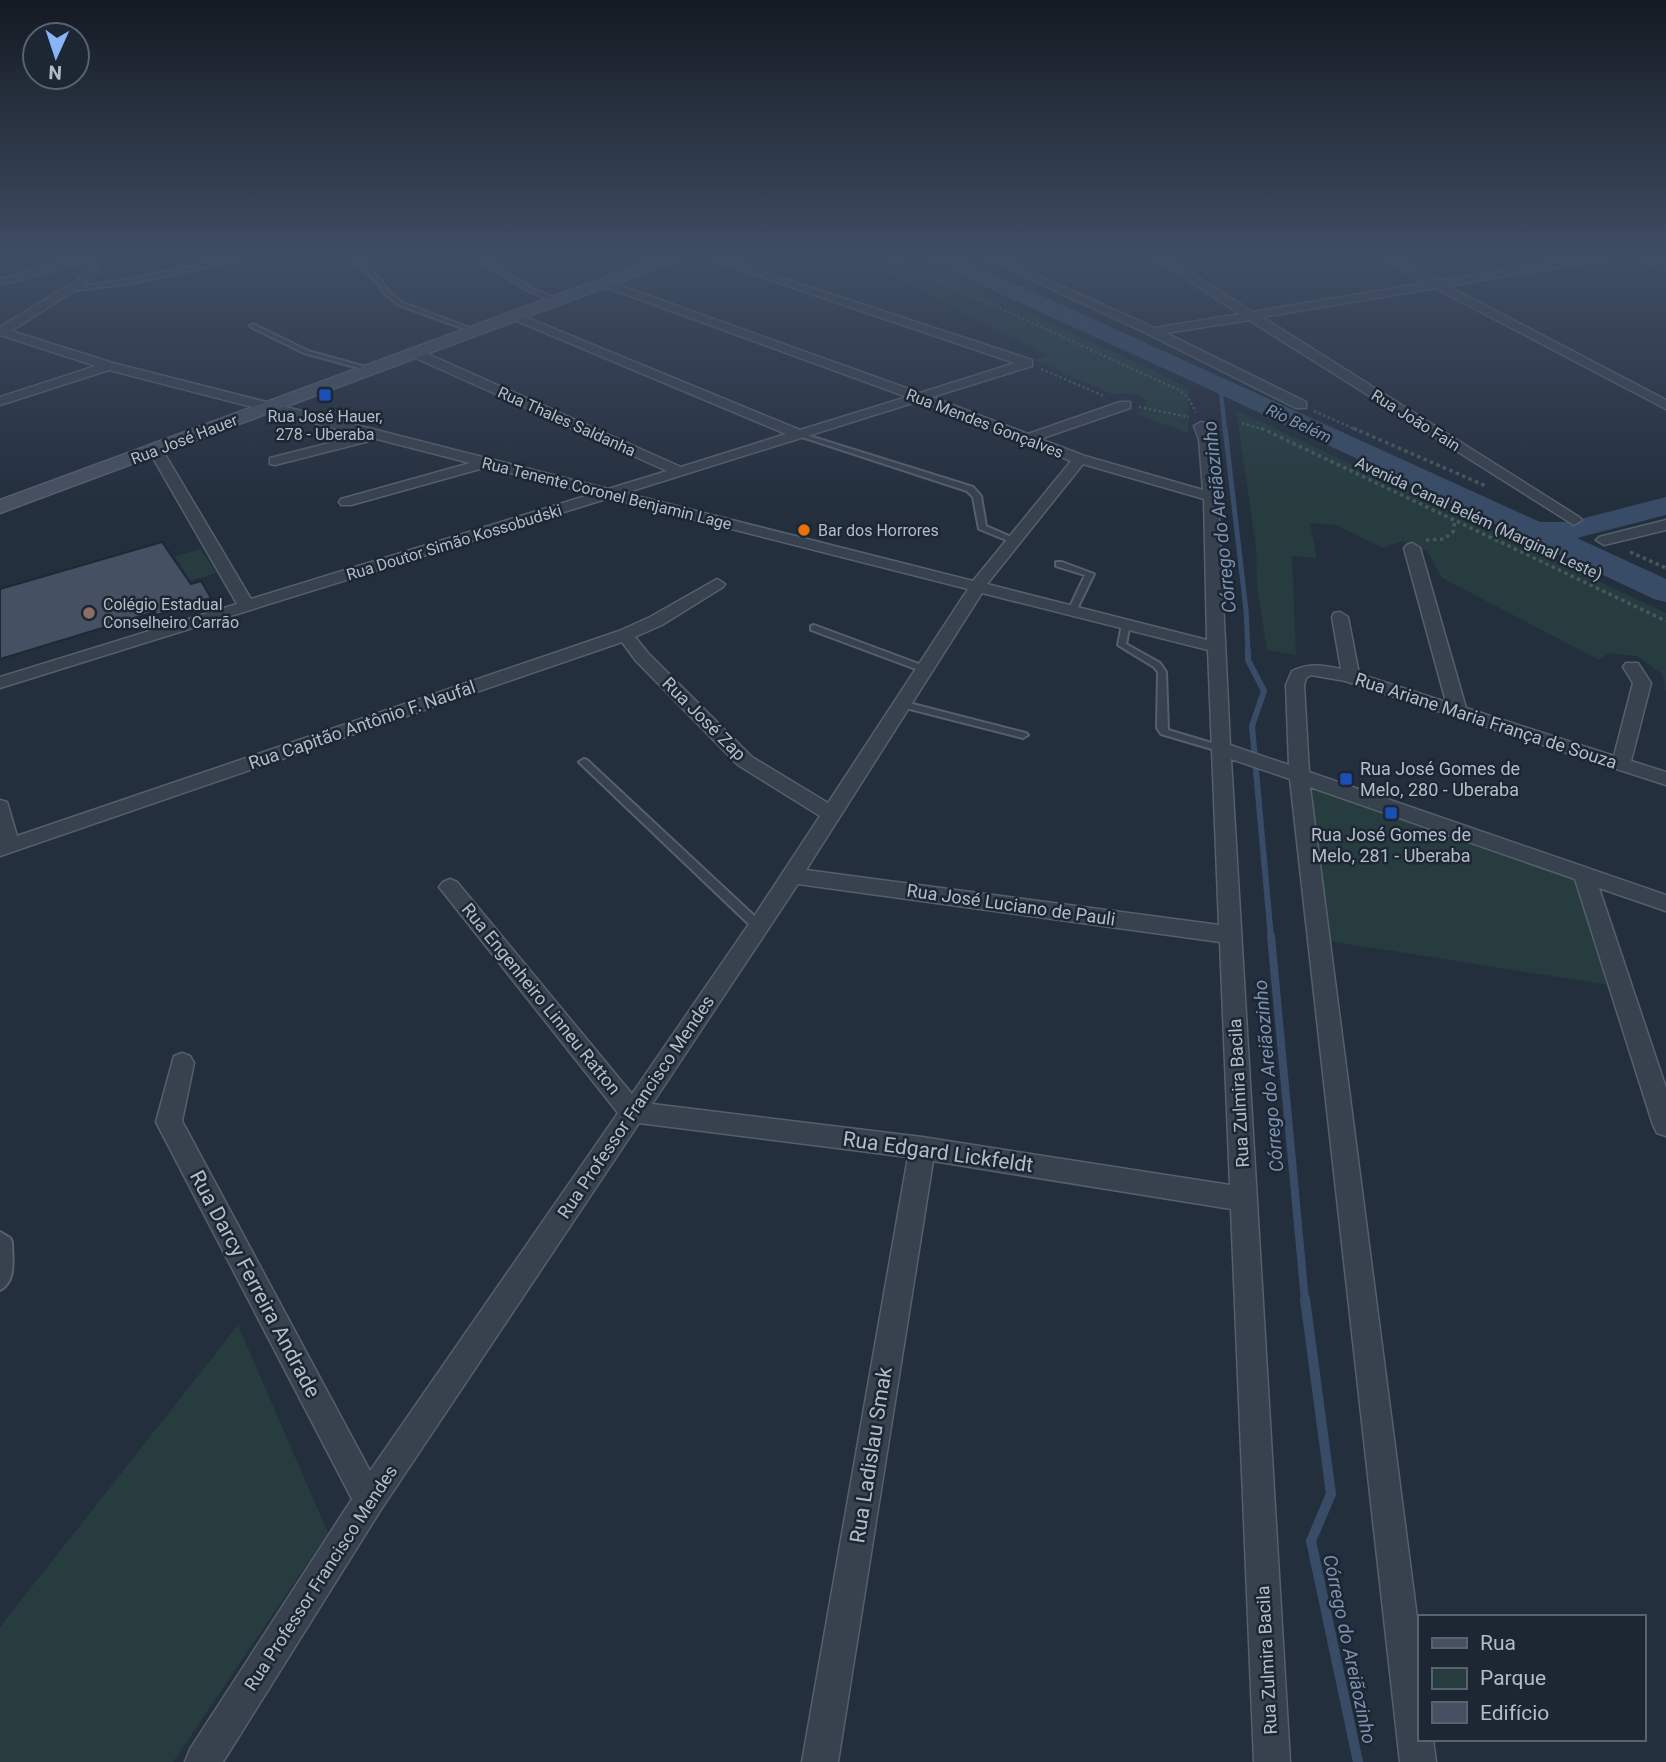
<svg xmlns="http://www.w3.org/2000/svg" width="1666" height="1762" font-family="Roboto,sans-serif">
<rect width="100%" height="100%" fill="#242f3e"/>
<path fill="#263c3f" d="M 848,254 L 905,254 L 1189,388 L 1188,433 L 1133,413 L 1142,412 L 1147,400 L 1131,393 L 1111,394 L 1034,360 L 1048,355 Z
M 1236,410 L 1666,613 L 1666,692 L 1662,674 L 1637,656 L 1609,653 L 1599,660 L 1442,578 L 1427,551 L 1402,541 L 1383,548 L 1336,525 L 1310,523 L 1317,558 L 1292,556 L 1296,655 L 1267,650 L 1257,586 L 1256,547 Z
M 201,549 L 216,573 L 190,581 L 175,556 Z
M 1309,781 L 1574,875 L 1609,985 L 1329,941 Z
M 238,1325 L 328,1533 L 173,1762 L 0,1762 L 0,1627 Z"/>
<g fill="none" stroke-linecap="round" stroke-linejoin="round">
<path stroke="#394c67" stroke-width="4.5" d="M 1220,384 L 1225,430"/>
<path stroke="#394c67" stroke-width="5" d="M 1225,428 L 1246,610 L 1248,653"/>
<path stroke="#394c67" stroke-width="6" d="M 1248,651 L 1248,660 L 1264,691 L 1252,726 L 1271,938"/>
<path stroke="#394c67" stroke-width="8" d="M 1271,936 L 1305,1300"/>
<path stroke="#394c67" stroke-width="10" d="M 1305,1299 L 1331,1494 L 1311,1541 L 1358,1762"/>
<path fill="#394c67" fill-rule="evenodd" d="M 921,254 L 950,254 L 1540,522 L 1569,522 L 1666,497 L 1666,515 L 1577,538 L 1666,579 L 1666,602 L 1654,599 L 1211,390 L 924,259 Z"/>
</g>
<path fill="#455162" stroke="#1f2835" stroke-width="2" d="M 162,542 L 191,584 L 201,581 L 211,598 L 157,615 L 155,612 L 0,659 L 0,589 Z"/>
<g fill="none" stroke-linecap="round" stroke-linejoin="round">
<defs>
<path id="service" d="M 348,254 L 353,254 L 381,280 L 389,292 L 403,303 L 478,331 L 473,332 L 399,305 L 385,294 L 377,282 Z
M 471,254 L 477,254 L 533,289 L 560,300 C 543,304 487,266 471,254 Z
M 740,254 L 745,255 L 725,263 L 720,262 Z
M 237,257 L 239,260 L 132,283 L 70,291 L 67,289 L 132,279 Z
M 253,324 L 308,351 L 373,369 L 370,371 L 304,353 L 251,327 L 250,326 Z
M 799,434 L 803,434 L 973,487 L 981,496 L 986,526 L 1018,540 L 1011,542 L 979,529 L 973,497 L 967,491 L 799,436 Z
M 1056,562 L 1062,562 L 1094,574 L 1075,613 L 1072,613 L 1068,611 L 1085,575 L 1056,566 Z
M 1126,621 L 1130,624 L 1126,644 L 1160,663 L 1166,672 L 1168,730 L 1225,747 L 1227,749 L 1225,751 L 1222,752 L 1161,734 L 1157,728 L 1158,672 L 1154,667 L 1118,645 L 1122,624 Z
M 814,625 L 927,667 L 928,669 L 927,671 L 921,671 L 811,630 L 811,626 Z
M 901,701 L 1026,733 L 1028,735 L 1023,738 L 898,706 L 896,704 L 898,702 Z
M 584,759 L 587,760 L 763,924 L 764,927 L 763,930 L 755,930 L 581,764 L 579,762 Z
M 0,1232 L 10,1238 L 12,1242 C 12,1258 17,1281 0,1290 Z"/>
<path id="minor" d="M 75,254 L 106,254 L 90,260 L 98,271 L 85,284 L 11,331 L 113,363 L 608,489 L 667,471 L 411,356 L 411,350 L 419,350 L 681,467 L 786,434 L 510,318 L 510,314 L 518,314 L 800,430 L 907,397 L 600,285 L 600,281 L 608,281 L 920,393 L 1015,363 L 693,254 L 708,254 L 1032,360 L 1032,366 L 932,397 L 1028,434 L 1120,402 L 1130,402 L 1130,408 L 1040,439 L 1085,456 L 1203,490 L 1199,439 L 1194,426 L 1201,422 L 1206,423 L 1213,439 L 1218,497 L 1230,745 L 1289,765 L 1286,685 L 1292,671 C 1308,663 1323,665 1341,669 L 1332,617 L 1334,613 L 1340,612 L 1348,617 L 1359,674 L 1446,702 L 1404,548 L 1407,545 L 1412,543 L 1420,548 L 1466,708 L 1614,756 L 1633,683 L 1623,667 L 1626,663 L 1638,663 L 1651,683 L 1631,761 L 1666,772 L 1666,785 L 1345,681 L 1311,675 L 1306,678 L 1304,685 L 1309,772 L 1666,895 L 1666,911 L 1599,888 L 1666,1088 L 1666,1136 L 1657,1133 L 1653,1125 L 1575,879 L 1310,787 L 1419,1633 L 1419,1739 L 1433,1739 L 1436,1762 L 1400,1762 L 1290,779 L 1231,759 L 1290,1762 L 1254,1762 L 1231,1209 L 933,1161 L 838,1762 L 802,1762 L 908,1157 L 639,1123 L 380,1511 L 223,1762 L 185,1762 L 190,1749 L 352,1499 L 156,1122 L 174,1056 L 182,1053 L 190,1056 L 194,1063 L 182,1121 L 370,1471 L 618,1113 L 443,892 L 439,887 L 443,882 L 450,879 L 457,882 L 632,1094 L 751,921 L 820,816 L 738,765 L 636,661 L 622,642 L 0,856 L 0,800 L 7,802 L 17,836 L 619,631 L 650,617 L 717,579 L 725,584 L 723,587 L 662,625 L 635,637 L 648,653 L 752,757 L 828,803 L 968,589 L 609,498 L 0,688 L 0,677 L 237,604 L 149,451 L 151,448 L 161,448 L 163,451 L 251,599 L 592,494 L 487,467 L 351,505 L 341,505 L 339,502 L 341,499 L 470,463 L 377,439 L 275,465 L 270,464 L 270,458 L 361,435 L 109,370 L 0,405 L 0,397 L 96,366 L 0,335 L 0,327 L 77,280 L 87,271 L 81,263 L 0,285 L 0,279 L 77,257 ZM 919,401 L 1071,461 L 973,581 L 625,493 ZM 1083,464 L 1204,499 L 1207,640 L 987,584 ZM 982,593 L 1208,650 L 1219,925 L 806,870 ZM 798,884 L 1220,942 L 1230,1185 L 922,1137 L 652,1104 Z
M 977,254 L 990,254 L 1155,328 L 1240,314 L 1148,254 L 1160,254 L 1253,312 L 1425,283 L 1373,254 L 1386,254 L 1438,281 L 1603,254 L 1625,254 L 1620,257 L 1448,286 L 1666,400 L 1666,409 L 1435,288 L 1262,317 L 1579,517 L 1582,520 L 1574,525 L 1249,320 L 1166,333 L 1306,402 L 1306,408 L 1296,408 L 1150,335 Z
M 1630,254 L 1643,254 L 1666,263 L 1666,270 Z
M 1666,520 L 1666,530 L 1604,545 L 1596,540 L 1599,537 Z"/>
<path id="secondary" d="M 669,254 L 690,254 L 687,257 L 0,513 L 0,500 Z"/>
</defs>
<use href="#service" stroke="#565f6c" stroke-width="4"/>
<use href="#minor" stroke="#565f6c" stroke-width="3"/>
<use href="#secondary" stroke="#565f6c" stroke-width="3"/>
<path stroke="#44595c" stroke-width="2.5" stroke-dasharray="2.5 2.5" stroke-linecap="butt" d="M 881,254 L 1179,390 L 1188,398 L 1196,412
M 1041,369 L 1104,396
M 1139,407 L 1189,417
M 1314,411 L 1357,430
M 1242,423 L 1265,430"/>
<path stroke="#44595c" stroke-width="3.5" stroke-dasharray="3.5 3.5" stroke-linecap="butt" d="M 1261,428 L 1666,621
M 1353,428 L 1486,486
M 1426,540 L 1444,539 L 1453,532 L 1455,520
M 1630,552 L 1666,568"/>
<use href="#service" fill="#38414e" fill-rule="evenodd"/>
<use href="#minor" fill="#38414e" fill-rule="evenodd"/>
<use href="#secondary" fill="#465061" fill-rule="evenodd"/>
</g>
<linearGradient id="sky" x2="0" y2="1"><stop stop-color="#141a22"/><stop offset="0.51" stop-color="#3f4d63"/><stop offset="1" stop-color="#3f4d63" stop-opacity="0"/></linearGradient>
<rect width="1666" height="500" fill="url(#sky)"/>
<g fill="#1a4fb4" stroke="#1d2633" stroke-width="2.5">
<rect x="318" y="388" width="14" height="14" rx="3.5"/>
<rect x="1339" y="772" width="14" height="14" rx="3.5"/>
<rect x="1384" y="806" width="14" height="14" rx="3.5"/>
</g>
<circle fill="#e8710a" stroke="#1d2633" stroke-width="2.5" cx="804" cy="530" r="7"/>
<circle fill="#8d6e63" stroke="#1d2633" stroke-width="2.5" cx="89" cy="613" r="7"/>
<g text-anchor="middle" stroke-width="5" stroke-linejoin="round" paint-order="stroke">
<g font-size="16" fill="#b4bcc9" stroke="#1d2633" text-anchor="start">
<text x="325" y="422" text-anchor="middle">Rua José Hauer,<tspan x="325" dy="18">278 - Uberaba</tspan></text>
<text x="818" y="536">Bar dos Horrores</text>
<text x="103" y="610">Colégio Estadual<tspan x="103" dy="18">Conselheiro Carrão</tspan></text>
</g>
<g font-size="16" fill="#b4bcc9" stroke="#1d2633">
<text transform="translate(1416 420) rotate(32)" y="6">Rua João Fain</text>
<text transform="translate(567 421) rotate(24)" y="6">Rua Thales Saldanha</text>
<text transform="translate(985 423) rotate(21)" y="6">Rua Mendes Gonçalves</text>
<text transform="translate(184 439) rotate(-21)" y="6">Rua José Hauer</text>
<text transform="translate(607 493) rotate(14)" y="6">Rua Tenente Coronel Benjamin Lage</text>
<text transform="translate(1479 518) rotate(25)" y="6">Avenida Canal Belém (Marginal Leste)</text>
<text transform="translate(454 542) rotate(-17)" y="6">Rua Doutor Simão Kossobudski</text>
</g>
<g font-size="16" font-style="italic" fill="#7c92b1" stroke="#1d2633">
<text transform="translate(1299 423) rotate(25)" y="6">Rio Belém</text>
</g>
<g font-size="18" fill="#b4bcc9" stroke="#1d2633">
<text transform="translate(704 719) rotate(45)" y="6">Rua José Zap</text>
<text transform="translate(1486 721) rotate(18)" y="6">Rua Ariane Maria França de Souza</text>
<text transform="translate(362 725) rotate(-19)" y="6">Rua Capitão Antônio F. Naufal</text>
<text transform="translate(1011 905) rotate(8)" y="6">Rua José Luciano de Pauli</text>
<text transform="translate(541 999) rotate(51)" y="6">Rua Engenheiro Linneu Ratton</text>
<text transform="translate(1239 1093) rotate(-93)" y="6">Rua Zulmira Bacila</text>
<text transform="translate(636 1107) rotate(-56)" y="6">Rua Professor Francisco Mendes</text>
<text transform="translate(321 1578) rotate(-57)" y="6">Rua Professor Francisco Mendes</text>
<text transform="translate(1267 1660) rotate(-93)" y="6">Rua Zulmira Bacila</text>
</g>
<g font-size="18" fill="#b4bcc9" stroke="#1d2633" text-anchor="start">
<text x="1360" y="775">Rua José Gomes de<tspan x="1360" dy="21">Melo, 280 - Uberaba</tspan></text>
<text x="1391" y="841" text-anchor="middle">Rua José Gomes de<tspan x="1391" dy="21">Melo, 281 - Uberaba</tspan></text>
</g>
<g font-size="19" font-style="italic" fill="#7c92b1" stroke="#1d2633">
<text transform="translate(1219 517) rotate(-96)" y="7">Córrego do Areiãozinho</text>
<text transform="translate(1268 1076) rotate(-95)" y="7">Córrego do Areiãozinho</text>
<text transform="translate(1350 1649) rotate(78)" y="7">Córrego do Areiãozinho</text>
</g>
<g font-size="21" fill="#b4bcc9" stroke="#1d2633">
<text transform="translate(938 1152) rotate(8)" y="7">Rua Edgard Lickfeldt</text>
<text transform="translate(255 1284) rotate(62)" y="7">Rua Darcy Ferreira Andrade</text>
<text transform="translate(871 1455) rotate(-81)" y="7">Rua Ladislau Smak</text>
</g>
</g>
<rect x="1418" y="1615" width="228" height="126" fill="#1d2633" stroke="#59626f" stroke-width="2"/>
<rect x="1432" y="1638" width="35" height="10" fill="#465061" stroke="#59626f" stroke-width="2"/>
<text x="1480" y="1650" font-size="21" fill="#b4bcc9">Rua</text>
<rect x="1432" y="1668" width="35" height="21" fill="#263c3f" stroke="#59626f" stroke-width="2"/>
<text x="1480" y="1685" font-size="21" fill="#b4bcc9">Parque</text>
<rect x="1432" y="1702" width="35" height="21" fill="#455162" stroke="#59626f" stroke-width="2"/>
<text x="1480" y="1720" font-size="21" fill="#b4bcc9">Edifício</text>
<g transform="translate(56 56) rotate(183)"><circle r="33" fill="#1d2633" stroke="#59626f" stroke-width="2"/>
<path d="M0-5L12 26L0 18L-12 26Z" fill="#8ab4f8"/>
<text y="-10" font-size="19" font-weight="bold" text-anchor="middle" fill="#b4bcc9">N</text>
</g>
</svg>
